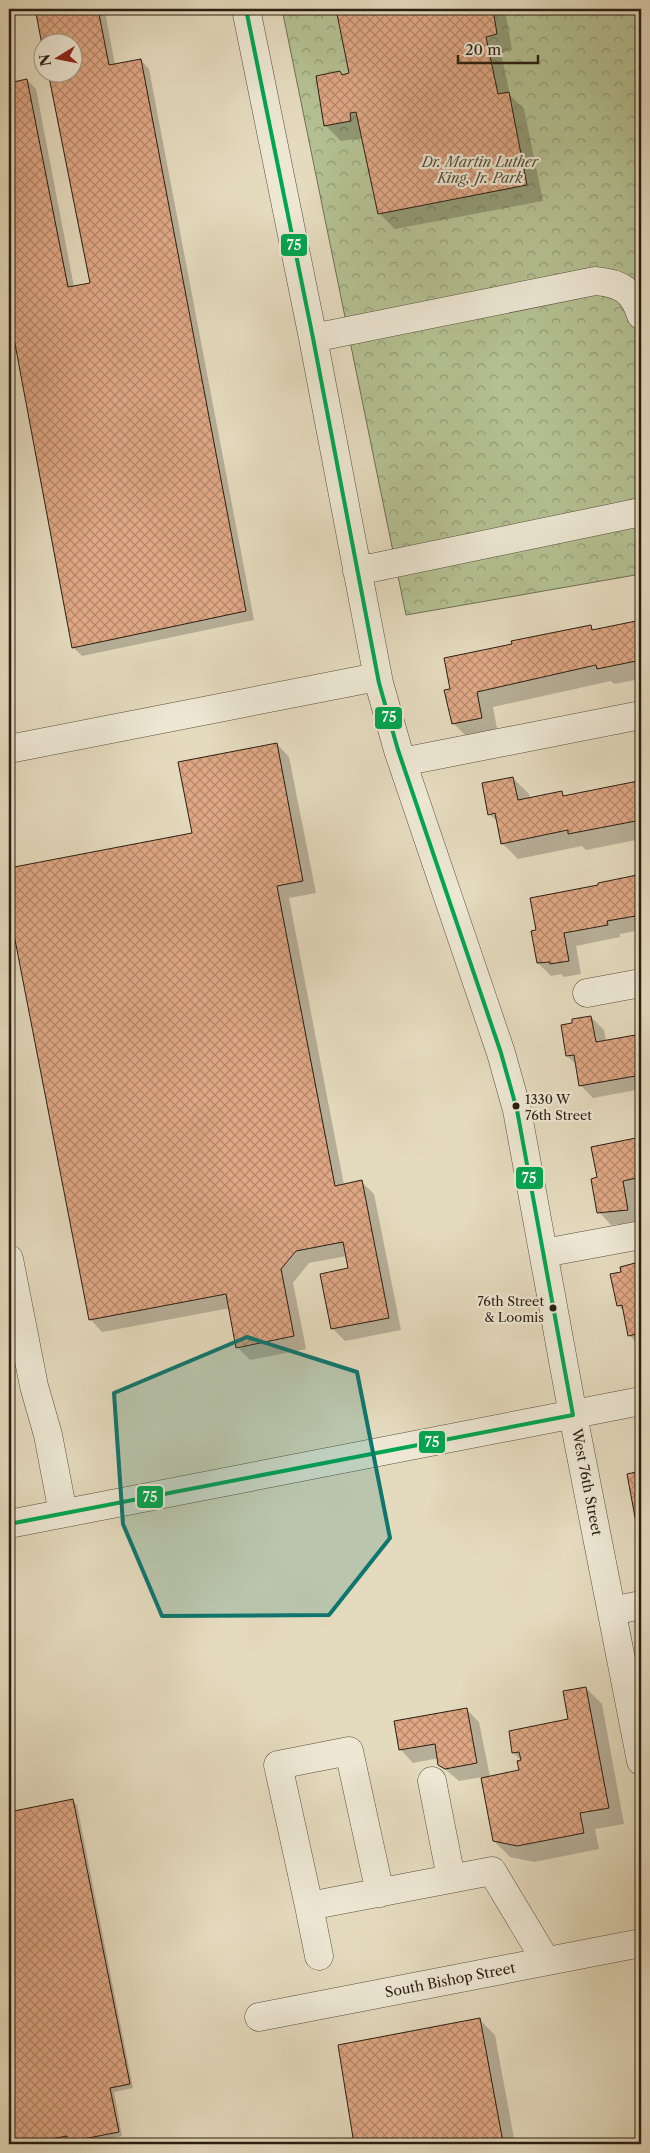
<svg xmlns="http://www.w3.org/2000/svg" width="650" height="2153" font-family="'Libre Caslon Text',serif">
<defs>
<pattern id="park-crowns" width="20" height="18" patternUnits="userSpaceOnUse" patternTransform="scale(1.25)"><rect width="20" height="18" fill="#b4c092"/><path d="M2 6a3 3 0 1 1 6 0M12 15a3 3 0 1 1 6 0" fill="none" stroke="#939b76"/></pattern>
<pattern id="building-cross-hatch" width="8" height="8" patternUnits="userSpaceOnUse" patternTransform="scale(1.25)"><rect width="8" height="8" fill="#dfa784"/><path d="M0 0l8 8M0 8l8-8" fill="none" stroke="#b5876b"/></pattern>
</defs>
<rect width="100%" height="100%" fill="#e4dabd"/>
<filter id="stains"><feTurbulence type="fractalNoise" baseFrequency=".004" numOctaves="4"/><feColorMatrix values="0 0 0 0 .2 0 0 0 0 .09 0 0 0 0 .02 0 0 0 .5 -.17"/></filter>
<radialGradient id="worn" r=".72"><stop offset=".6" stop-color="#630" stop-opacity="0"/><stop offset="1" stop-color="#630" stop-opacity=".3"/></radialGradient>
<path fill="url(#park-crowns)" stroke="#6f6f52" d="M 282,9 L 641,9 L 641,574 L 406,615 Z"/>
<path fill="#0003" d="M 66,9 L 102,9 L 105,12 L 115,65 L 141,60 L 149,69 L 254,620 L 82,656 L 73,647 L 9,305 L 9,84 L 27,80 L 36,89 L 74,287 L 91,284 L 72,72 L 72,42 L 43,42 L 38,14 Z
M 338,9 L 505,9 L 512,50 L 501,53 L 510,95 L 524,109 L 543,201 L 395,229 L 379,213 L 363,138 L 341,141 L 325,125 L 340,72 L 344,76 L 350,74 Z
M 641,622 L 641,679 L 614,684 L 611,681 L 493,707 L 498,734 L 469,739 L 453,723 L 451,690 L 513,645 L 590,626 L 595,631 Z
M 277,744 L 289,757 L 316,893 L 289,898 L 344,1185 L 362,1182 L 374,1194 L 401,1330 L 345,1341 L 332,1328 L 349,1269 L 347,1256 L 309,1263 L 293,1283 L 306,1349 L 250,1360 L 237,1347 L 230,1308 L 102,1332 L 90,1319 L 9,902 L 9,870 L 193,834 Z
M 641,777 L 641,839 L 586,850 L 582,846 L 518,859 L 502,843 L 498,822 L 489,814 L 513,778 L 529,794 L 530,799 L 562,793 L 565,796 L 639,782 L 639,778 Z
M 637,876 L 641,878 L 641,930 L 620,934 L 620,937 L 576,946 L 581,974 L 564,977 L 561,974 L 551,976 L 538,963 L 538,931 L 599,886 Z
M 591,1017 L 604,1030 L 606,1041 L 641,1036 L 641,1089 L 593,1098 L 580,1085 L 577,1065 L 567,1056 L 574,1024 Z
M 641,1138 L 641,1192 L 635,1193 L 640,1222 L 611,1225 L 599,1212 L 598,1178 L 592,1148 Z
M 638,1263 L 641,1266 L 641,1347 L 629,1335 L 625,1313 L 618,1305 L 622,1273 Z
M 641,1472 L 641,1531 L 638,1527 L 628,1475 Z
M 586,1688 L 602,1704 L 624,1824 L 595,1829 L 599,1849 L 534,1862 L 510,1857 L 494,1841 L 482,1777 L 459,1781 L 439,1764 L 439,1758 L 413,1763 L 401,1750 L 395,1722 L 466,1709 L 479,1722 L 490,1777 L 520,1771 L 522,1761 L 513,1753 L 510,1732 L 569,1720 Z
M 73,1801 L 77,1805 L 133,2088 L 114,2092 L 122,2136 L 81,2144 L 71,2144 L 69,2140 L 47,2144 L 9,2144 L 9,1813 Z
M 479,2019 L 495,2035 L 515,2144 L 356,2144 L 339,2046 Z"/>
<path fill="url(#building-cross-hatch)" stroke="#2a1e11" d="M 59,9 L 98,9 L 109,65 L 141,59 L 246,611 L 72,648 L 9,312 L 9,83 L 27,79 L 68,287 L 90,283 L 48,72 L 72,72 L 72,42 L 42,42 L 42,45 L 36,13 Z
M 336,9 L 493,9 L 497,34 L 486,37 L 498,94 L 509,92 L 527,185 L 378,214 L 356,112 L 350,113 L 351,121 L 324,126 L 316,76 L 340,71 L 342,75 L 349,73 Z
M 641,620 L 641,660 L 597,669 L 596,665 L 477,692 L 482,718 L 452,724 L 444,690 L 450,689 L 444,658 L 512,644 L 511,641 L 591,625 L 592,630 Z
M 277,743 L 303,881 L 277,886 L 335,1186 L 362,1180 L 389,1318 L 331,1329 L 320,1274 L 348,1268 L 343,1242 L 296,1251 L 281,1269 L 294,1336 L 236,1348 L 226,1294 L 89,1320 L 9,909 L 9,868 L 192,833 L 178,762 Z
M 641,776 L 641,820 L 568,834 L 568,830 L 501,844 L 495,813 L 488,815 L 482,783 L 513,777 L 518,800 L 562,791 L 563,796 L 638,781 L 637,777 Z
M 637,875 L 641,877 L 641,915 L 607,921 L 608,925 L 564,933 L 569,961 L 550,964 L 550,962 L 537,963 L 531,931 L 536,930 L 530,898 L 598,885 L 598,883 Z
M 591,1016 L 596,1042 L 641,1034 L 641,1075 L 579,1086 L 574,1055 L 566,1056 L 561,1025 L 572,1023 L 572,1019 Z
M 641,1137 L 641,1177 L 623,1181 L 628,1210 L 597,1213 L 591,1179 L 597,1177 L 591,1147 Z
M 639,1262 L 641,1273 L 641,1333 L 628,1336 L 622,1305 L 617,1306 L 610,1274 L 621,1272 L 620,1267 Z
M 641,1471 L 641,1527 L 637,1528 L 627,1474 Z
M 586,1687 L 609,1808 L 580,1813 L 584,1833 L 517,1846 L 493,1841 L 481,1778 L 519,1770 L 517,1761 L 521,1760 L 519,1752 L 512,1753 L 509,1731 L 568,1719 L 563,1691 Z
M 467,1708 L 477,1763 L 445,1769 L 438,1765 L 435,1744 L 399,1750 L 394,1721 Z
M 73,1799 L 130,2084 L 110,2088 L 119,2132 L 68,2142 L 67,2136 L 23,2144 L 9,2144 L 9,1812 Z
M 480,2018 L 503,2142 L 488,2144 L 354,2144 L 338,2045 Z"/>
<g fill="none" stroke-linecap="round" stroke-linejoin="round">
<defs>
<path id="minor" d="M 246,9 L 313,338 L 379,683 L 398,750 L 501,1053 L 517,1110 L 573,1415 L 641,1761
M 313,338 L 595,281 C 620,283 633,290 641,315
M 357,571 L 641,512
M 9,749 L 377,677
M 402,762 L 641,715
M 587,993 L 641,983
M 544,1253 L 641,1235
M 9,1259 L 34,1386 L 48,1435 L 63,1513
M 9,1524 L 641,1401
M 612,1611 L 641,1605
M 432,1781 L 451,1878
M 309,1906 L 278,1765 L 349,1751 L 380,1893
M 319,1956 L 309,1906 L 492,1871 L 546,1961
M 259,2017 L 641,1943"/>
</defs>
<use href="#minor" stroke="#584d3c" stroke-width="29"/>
<use href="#minor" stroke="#ede7d4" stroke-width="28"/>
<defs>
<path id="bus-1" d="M 246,9 L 313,338 L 379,683 L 398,750 L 501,1053 L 517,1110 L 573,1415
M 9,1524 L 573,1415"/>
</defs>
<use href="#bus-1" stroke="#ede7d4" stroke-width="8"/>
<use href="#bus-1" stroke="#00a651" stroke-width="4"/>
</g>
<path fill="#0f766e" fill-opacity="0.2" stroke="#0f766e" stroke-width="4" stroke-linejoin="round" d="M 247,1337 L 357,1372 L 390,1538 L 329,1615 L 162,1616 L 123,1524 L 114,1393 Z"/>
<g fill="#2a1e11" stroke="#ede7d4" stroke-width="2">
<circle cx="516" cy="1106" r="4.5"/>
<circle cx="553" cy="1308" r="4.5"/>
</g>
<g text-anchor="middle" stroke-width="4.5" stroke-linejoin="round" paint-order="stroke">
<g font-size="13" fill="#2a1e11" stroke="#ede7d4" text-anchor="start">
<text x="525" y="1104">1330 W<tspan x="525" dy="16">76th Street</tspan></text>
<text x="544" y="1306" text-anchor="end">76th Street<tspan x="544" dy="16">&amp; Loomis</tspan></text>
</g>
<g font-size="14" font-style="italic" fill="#534f38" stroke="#ede7d4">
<text x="480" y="167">Dr. Martin Luther<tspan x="480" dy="16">King, Jr. Park</tspan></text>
</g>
<g font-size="14" fill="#2a1e11" stroke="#ede7d4">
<text transform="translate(587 1482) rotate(79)" y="5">West 76th Street</text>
<text transform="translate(450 1980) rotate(-11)" y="5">South Bishop Street</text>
</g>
</g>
<g stroke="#ede7d4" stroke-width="2">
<rect x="280" y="233" width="28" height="24" rx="5" fill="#00a651"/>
<rect x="374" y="706" width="29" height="24" rx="5" fill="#00a651"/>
<rect x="515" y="1166" width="29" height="24" rx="5" fill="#00a651"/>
<rect x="418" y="1430" width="28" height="24" rx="5" fill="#00a651"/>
<rect x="136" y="1485" width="28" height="24" rx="5" fill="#00a651"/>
</g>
<g font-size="14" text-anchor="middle" font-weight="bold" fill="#fff">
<text x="294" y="250">75</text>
<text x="389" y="722">75</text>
<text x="529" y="1183">75</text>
<text x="432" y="1447">75</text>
<text x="150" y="1502">75</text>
</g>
<rect width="650" height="2153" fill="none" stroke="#e4dabd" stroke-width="30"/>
<rect x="10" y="10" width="630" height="2133" fill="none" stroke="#2a1e11" stroke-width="2.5"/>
<rect x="15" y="15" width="620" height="2123" fill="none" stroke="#2a1e11"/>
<g transform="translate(58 58) rotate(260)"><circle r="24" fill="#ede7d4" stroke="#9f9786"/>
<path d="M0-4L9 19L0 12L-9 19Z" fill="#8f2418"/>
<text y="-8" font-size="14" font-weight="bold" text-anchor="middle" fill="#2a1e11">N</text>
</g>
<path d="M458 55v8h80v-8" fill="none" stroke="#2a1e11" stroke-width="2.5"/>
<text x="465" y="55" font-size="15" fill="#2a1e11" stroke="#ede7d4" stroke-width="4" paint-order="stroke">20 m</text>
<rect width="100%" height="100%" filter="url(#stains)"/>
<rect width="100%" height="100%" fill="url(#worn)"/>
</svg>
